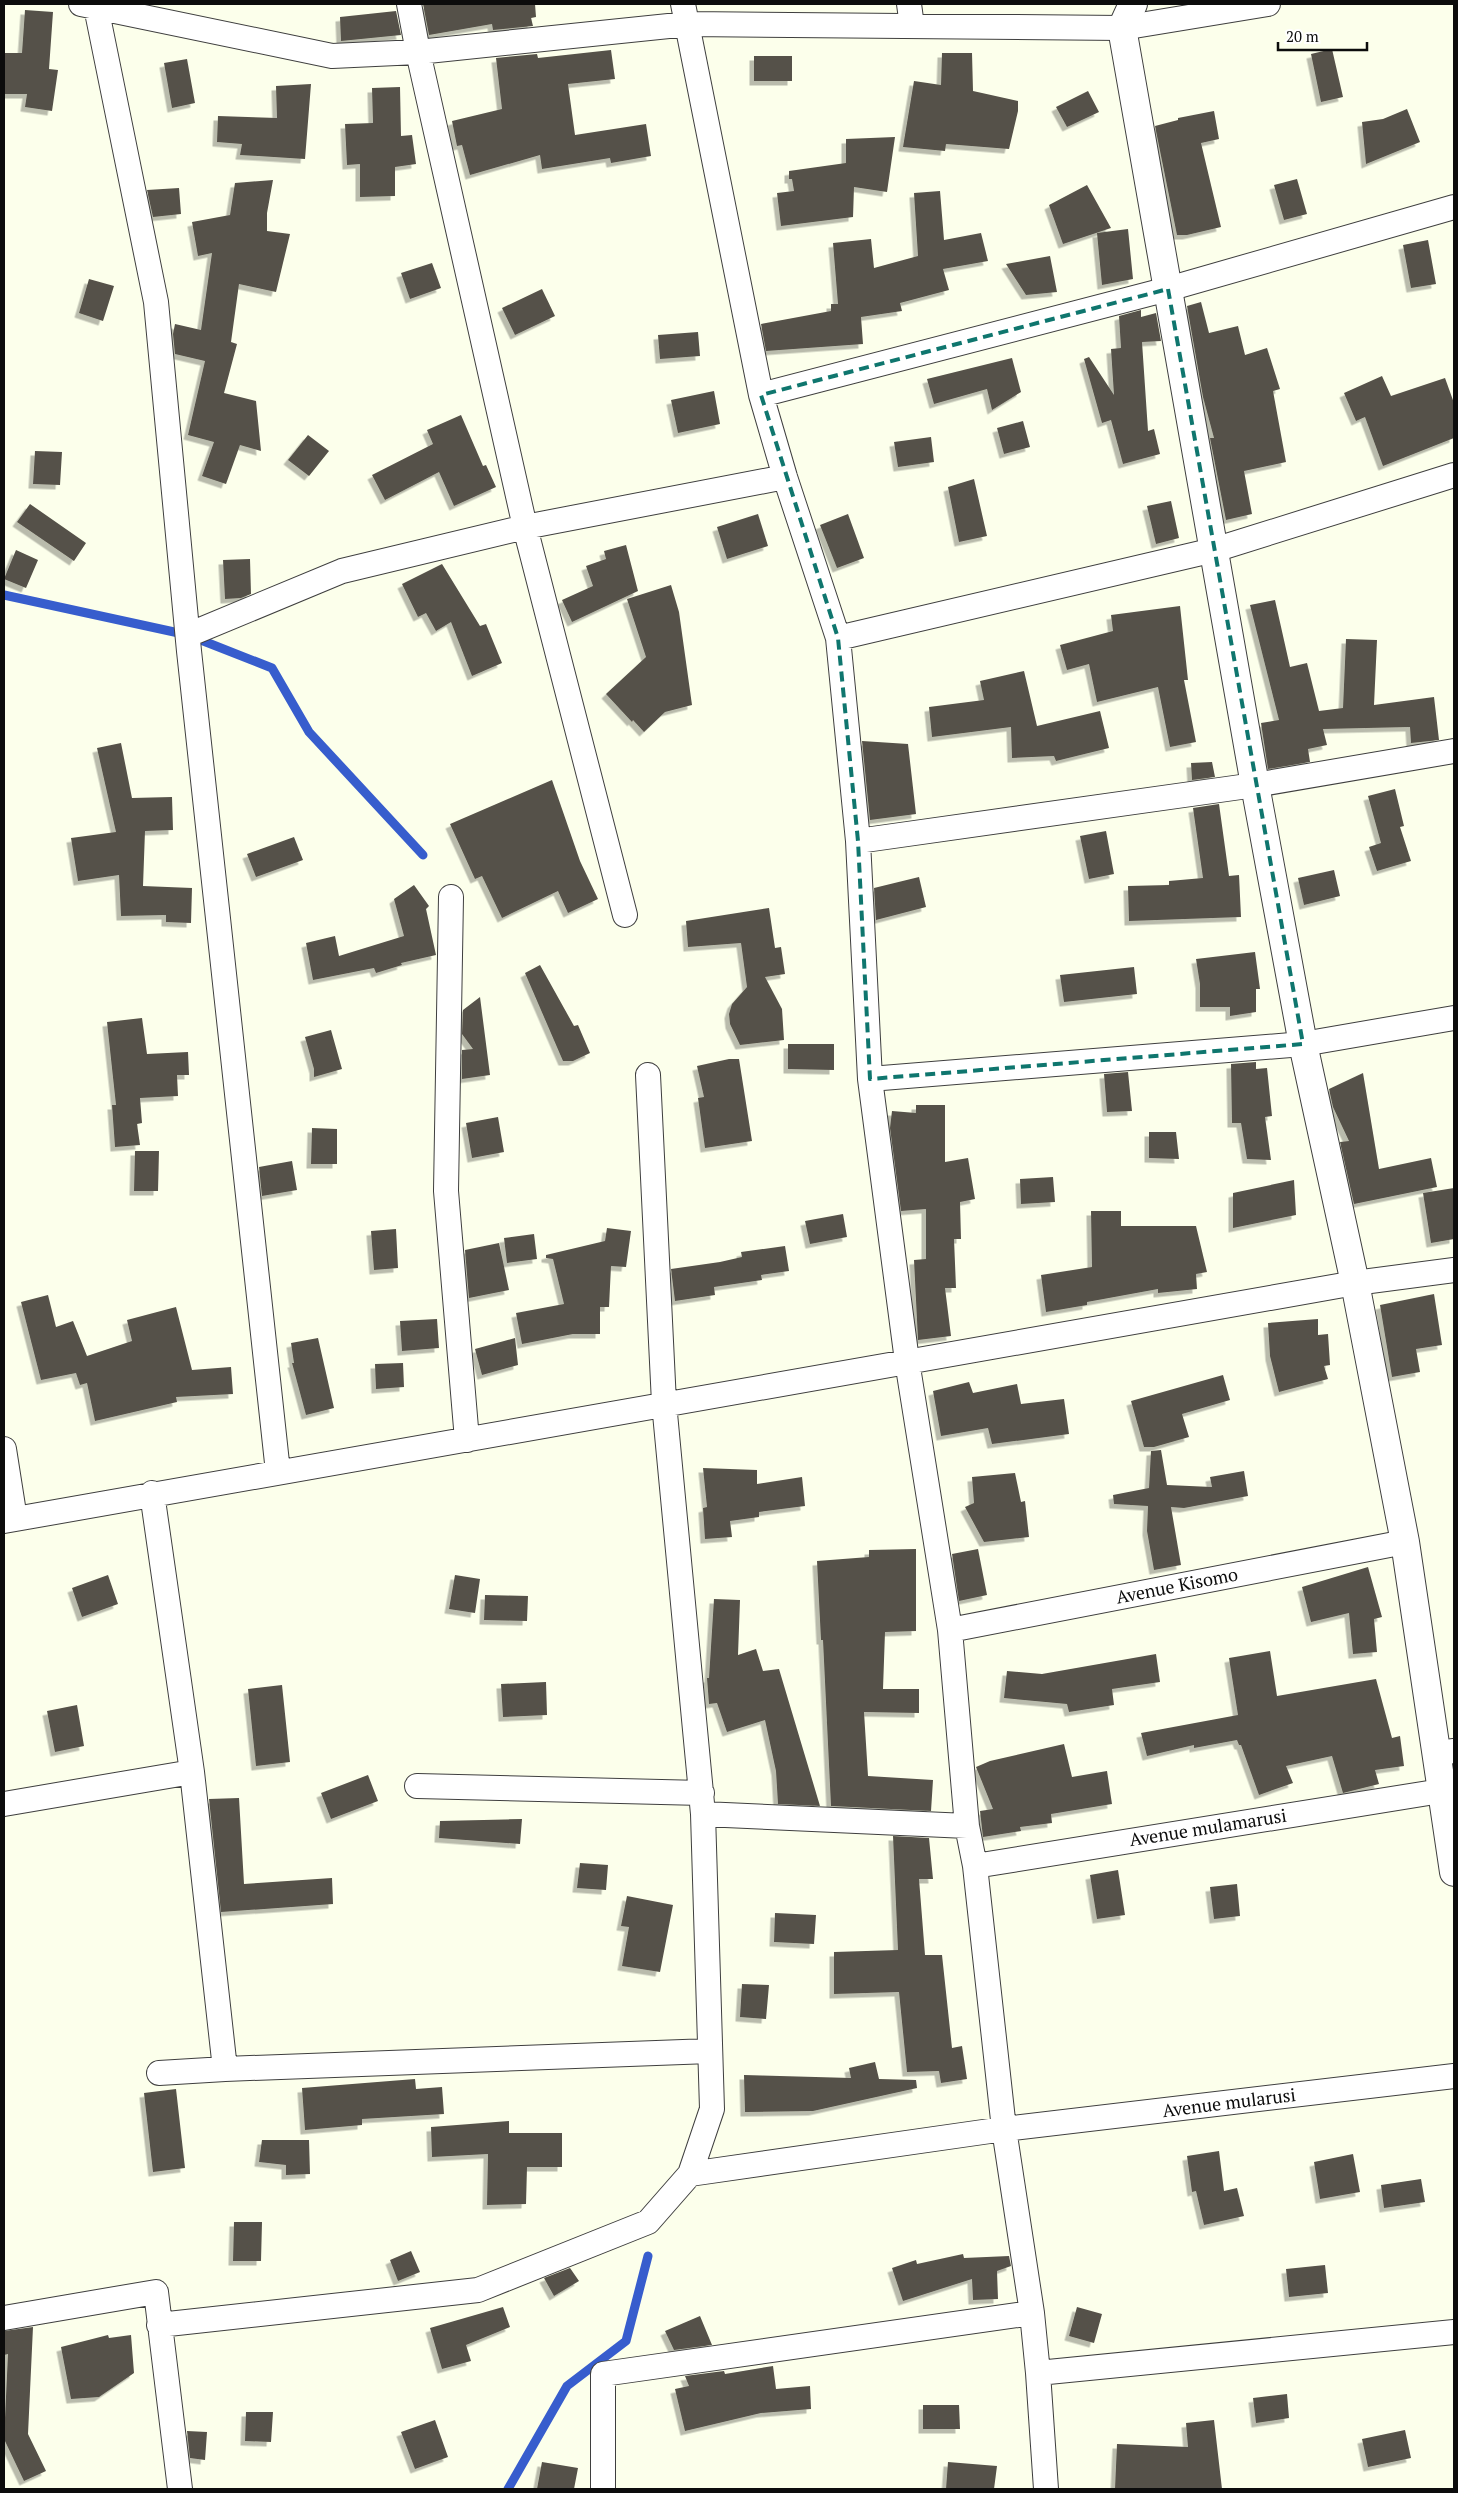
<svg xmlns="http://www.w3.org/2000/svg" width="1458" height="2493" font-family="'PT Serif',serif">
<defs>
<filter id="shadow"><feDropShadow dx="-4.5" dy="4.5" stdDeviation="0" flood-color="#0004"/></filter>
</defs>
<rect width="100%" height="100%" fill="#fcffeb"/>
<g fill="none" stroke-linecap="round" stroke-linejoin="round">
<path stroke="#375dcd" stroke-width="9" d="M 4,595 L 188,635 L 272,668 L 309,732 L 423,855
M 508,2489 L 567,2386 L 626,2341 L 648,2256"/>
</g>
<path fill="#555148" filter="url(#shadow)" d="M 423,4 L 535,4 L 536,17 L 531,18 L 533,26 L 493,30 L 492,24 L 429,35 Z
M 25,10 L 53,12 L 49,69 L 58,70 L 52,111 L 25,107 L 27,94 L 4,94 L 4,53 L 22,53 Z
M 396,11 L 401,35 L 341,41 L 340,17 Z
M 1332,49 L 1343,97 L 1321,102 L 1311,54 Z
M 611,50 L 615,79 L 568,84 L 575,135 L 646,124 L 651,156 L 611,163 L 610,158 L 542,169 L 540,155 L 470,175 L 462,145 L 457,146 L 452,121 L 502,109 L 496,58 L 537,54 L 538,58 Z
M 942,53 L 972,53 L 973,91 L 1018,101 L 1018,111 L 1009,149 L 946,144 L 945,151 L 903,147 L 914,81 L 941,85 Z
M 754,56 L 792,56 L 792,81 L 754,81 Z
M 187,59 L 195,103 L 172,108 L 164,63 Z
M 311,84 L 305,159 L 240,155 L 242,144 L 217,142 L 218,116 L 277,118 L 276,86 Z
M 400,87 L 401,136 L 412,135 L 416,164 L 395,167 L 395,196 L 360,197 L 360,164 L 347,165 L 345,124 L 373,123 L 372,88 Z
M 1088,91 L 1099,112 L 1067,127 L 1056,107 Z
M 1407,109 L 1420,142 L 1366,164 L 1362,122 L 1383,119 Z
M 1214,111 L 1219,139 L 1201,143 L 1221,227 L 1187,235 L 1177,235 L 1155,126 L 1178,120 L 1178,118 Z
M 895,137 L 887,192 L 854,187 L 853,217 L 781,226 L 777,193 L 794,191 L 792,179 L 789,179 L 789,171 L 846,163 L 846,139 Z
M 1297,179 L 1307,214 L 1284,220 L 1274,185 Z
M 273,180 L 267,213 L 267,231 L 290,234 L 276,292 L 239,284 L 231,342 L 237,344 L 224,393 L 256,401 L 261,451 L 240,445 L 226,484 L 202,476 L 214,442 L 188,435 L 205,361 L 175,354 L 173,334 L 175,324 L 201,330 L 212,253 L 198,256 L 192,222 L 230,215 L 235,183 Z
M 1087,185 L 1111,228 L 1063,244 L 1049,205 Z
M 179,188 L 181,214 L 153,217 L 147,190 Z
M 940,191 L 944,240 L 981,233 L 988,261 L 943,269 L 949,290 L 900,303 L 902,311 L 861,317 L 863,344 L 766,351 L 761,324 L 831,311 L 831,304 L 838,304 L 833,243 L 871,239 L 874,268 L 918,256 L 914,193 Z
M 1128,229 L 1133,279 L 1102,285 L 1097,233 Z
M 1428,240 L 1436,284 L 1411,288 L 1403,245 Z
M 1050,256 L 1057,292 L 1026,295 L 1006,264 Z
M 432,263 L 441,288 L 410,299 L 401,273 Z
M 89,279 L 114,286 L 103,321 L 79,313 Z
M 542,289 L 555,316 L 515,335 L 502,308 Z
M 1201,302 L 1209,333 L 1238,326 L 1245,355 L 1267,348 L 1280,389 L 1273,391 L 1286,462 L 1244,471 L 1252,514 L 1226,520 L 1210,438 L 1214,438 L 1203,397 L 1187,306 Z
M 1141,310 L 1141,317 L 1156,313 L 1161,341 L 1142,342 L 1148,431 L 1154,429 L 1160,454 L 1123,464 L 1111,420 L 1102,423 L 1084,359 L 1089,357 L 1114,395 L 1111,349 L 1121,348 L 1119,316 Z
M 698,332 L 700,356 L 660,359 L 658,335 Z
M 1012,358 L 1021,392 L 992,410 L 987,389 L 934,404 L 927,379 Z
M 1382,376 L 1391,396 L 1445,378 L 1454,403 L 1454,438 L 1383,466 L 1365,417 L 1356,421 L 1344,393 Z
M 714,391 L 720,424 L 678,433 L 671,400 Z
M 461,415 L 483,466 L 486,465 L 496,487 L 454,506 L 439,472 L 385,500 L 372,475 L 433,444 L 427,430 Z
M 1023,421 L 1030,447 L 1004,454 L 997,428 Z
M 308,435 L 329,451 L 309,476 L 288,460 Z
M 931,437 L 934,462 L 898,467 L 894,442 Z
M 35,451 L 62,452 L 60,485 L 33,484 Z
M 974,479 L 987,536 L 959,542 L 948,487 Z
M 1171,501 L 1179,538 L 1156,544 L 1147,506 Z
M 30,504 L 86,543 L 74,561 L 17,522 Z
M 758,514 L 768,546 L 727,559 L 717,527 Z
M 848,514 L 864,558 L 837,568 L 820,525 Z
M 626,545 L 638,591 L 572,622 L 562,600 L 593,586 L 586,566 L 606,559 L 604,551 Z
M 16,550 L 38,560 L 26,588 L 4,579 Z
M 250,559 L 251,594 L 241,598 L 225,599 L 223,560 Z
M 442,564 L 480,626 L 486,624 L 502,663 L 472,676 L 451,622 L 436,631 L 426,613 L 418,617 L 402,584 Z
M 671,585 L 679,612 L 692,705 L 665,712 L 644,732 L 633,720 L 632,722 L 606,694 L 646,657 L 627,599 Z
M 1275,600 L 1290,667 L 1307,663 L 1319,711 L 1343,708 L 1346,639 L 1377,640 L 1374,705 L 1434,697 L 1439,740 L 1411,743 L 1410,727 L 1323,729 L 1327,745 L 1308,749 L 1310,762 L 1268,769 L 1261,723 L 1279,720 L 1250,605 Z
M 1180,606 L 1188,680 L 1184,680 L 1196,742 L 1170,747 L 1158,687 L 1097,702 L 1089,664 L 1067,670 L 1060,645 L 1113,631 L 1111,615 Z
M 1024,671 L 1037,726 L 1100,711 L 1109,748 L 1056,761 L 1054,756 L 1012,758 L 1011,727 L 932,737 L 929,707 L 984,700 L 980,681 Z
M 862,741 L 908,744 L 916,814 L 870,820 Z
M 121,743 L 132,798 L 172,797 L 173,830 L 145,831 L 143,886 L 192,888 L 191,923 L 166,922 L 166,915 L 121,916 L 119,875 L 78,881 L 71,838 L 116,832 L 97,748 Z
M 1212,762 L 1215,777 L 1192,780 L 1191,763 Z
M 552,780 L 580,861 L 598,899 L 568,913 L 558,891 L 502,918 L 482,876 L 475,879 L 450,824 Z
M 1395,789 L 1404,826 L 1400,827 L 1411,861 L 1377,871 L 1369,847 L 1381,843 L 1368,796 Z
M 1219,804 L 1229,876 L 1239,875 L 1241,917 L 1129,921 L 1128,886 L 1169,885 L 1169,881 L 1203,878 L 1193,808 Z
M 1106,831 L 1114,874 L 1089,879 L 1080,836 Z
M 294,837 L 303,860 L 256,877 L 247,854 Z
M 1334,870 L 1340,896 L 1304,905 L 1298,878 Z
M 919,877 L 926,907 L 876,920 L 874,888 Z
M 414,885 L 429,906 L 426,909 L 436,955 L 401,963 L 402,965 L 376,973 L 374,968 L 313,980 L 306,943 L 335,936 L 339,956 L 404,936 L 394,899 Z
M 769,908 L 775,948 L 781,947 L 785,974 L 765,977 L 782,1009 L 784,1040 L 740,1045 L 730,1024 L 729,1014 L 732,1004 L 747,987 L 741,943 L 688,947 L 686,921 Z
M 1255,952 L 1260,989 L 1256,989 L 1256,1012 L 1230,1016 L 1230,1007 L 1200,1007 L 1200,984 L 1196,959 Z
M 540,965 L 574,1026 L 578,1025 L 590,1053 L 573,1061 L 563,1061 L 525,973 Z
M 1134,967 L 1137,994 L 1064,1002 L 1060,975 Z
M 480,997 L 490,1075 L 462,1079 L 462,1050 L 473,1049 L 462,1034 L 463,1010 Z
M 142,1018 L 147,1054 L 188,1052 L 189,1075 L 177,1075 L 178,1096 L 140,1098 L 142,1123 L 137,1124 L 140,1145 L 115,1147 L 112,1105 L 116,1105 L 107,1022 Z
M 331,1030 L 342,1069 L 314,1077 L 314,1069 L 305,1037 Z
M 788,1044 L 834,1044 L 834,1070 L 788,1069 Z
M 729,1059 L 739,1059 L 752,1141 L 705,1148 L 698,1098 L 704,1097 L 697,1066 Z
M 1256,1062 L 1256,1069 L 1267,1068 L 1272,1116 L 1265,1117 L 1271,1160 L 1247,1159 L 1241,1123 L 1232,1123 L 1231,1064 Z
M 1128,1072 L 1132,1111 L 1107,1112 L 1104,1074 Z
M 1363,1073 L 1379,1169 L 1431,1158 L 1437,1187 L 1354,1204 L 1340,1142 L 1349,1141 L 1333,1107 L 1329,1089 Z
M 916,1105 L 945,1105 L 945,1162 L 968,1158 L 975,1199 L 960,1202 L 961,1239 L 954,1239 L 956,1288 L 945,1288 L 951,1336 L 918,1340 L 914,1260 L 926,1259 L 926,1209 L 901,1211 L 890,1128 L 892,1111 L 916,1113 Z
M 498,1117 L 504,1152 L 472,1158 L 466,1123 Z
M 312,1128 L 337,1129 L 337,1164 L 311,1164 Z
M 1149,1132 L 1176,1132 L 1179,1159 L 1149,1158 Z
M 135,1151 L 159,1151 L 158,1191 L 134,1191 Z
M 292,1161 L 297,1190 L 262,1196 L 259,1167 Z
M 1053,1177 L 1055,1202 L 1021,1204 L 1020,1179 Z
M 1294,1180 L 1296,1215 L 1233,1228 L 1233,1193 Z
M 1454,1188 L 1454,1239 L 1431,1243 L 1423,1193 Z
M 1091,1211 L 1121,1211 L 1121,1226 L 1196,1226 L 1207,1272 L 1196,1274 L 1197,1289 L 1158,1293 L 1158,1289 L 1087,1302 L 1087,1305 L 1046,1312 L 1041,1275 L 1092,1267 Z
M 843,1214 L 847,1237 L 810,1244 L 805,1221 Z
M 607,1228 L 631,1231 L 626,1267 L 611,1266 L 609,1307 L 600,1307 L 600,1334 L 573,1334 L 522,1344 L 516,1313 L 564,1304 L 553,1259 L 546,1258 L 546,1255 L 605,1241 Z
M 396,1229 L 398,1268 L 374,1270 L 371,1231 Z
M 534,1234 L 537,1259 L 507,1263 L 504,1238 Z
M 499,1243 L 509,1290 L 469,1298 L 465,1250 Z
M 785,1246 L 789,1271 L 761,1275 L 762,1280 L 714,1287 L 715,1295 L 675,1301 L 671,1269 L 720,1262 L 742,1257 L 741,1252 Z
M 1434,1294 L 1442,1345 L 1416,1349 L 1420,1372 L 1392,1377 L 1380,1305 Z
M 48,1295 L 56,1327 L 73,1321 L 87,1356 L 132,1341 L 127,1320 L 176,1307 L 192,1370 L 231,1367 L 233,1394 L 176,1397 L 177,1402 L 95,1421 L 87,1383 L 80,1385 L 76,1373 L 41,1380 L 21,1302 Z
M 437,1319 L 439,1348 L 402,1351 L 400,1321 Z
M 1318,1319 L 1318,1335 L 1328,1334 L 1330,1365 L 1324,1366 L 1328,1379 L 1279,1392 L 1270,1356 L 1268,1323 Z
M 318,1338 L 334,1408 L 306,1415 L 292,1363 L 294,1363 L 291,1343 Z
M 515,1338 L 518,1365 L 482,1375 L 475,1349 Z
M 403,1363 L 404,1387 L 376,1389 L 375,1364 Z
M 1223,1375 L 1230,1400 L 1182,1414 L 1189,1437 L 1154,1447 L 1144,1447 L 1131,1401 Z
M 969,1382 L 973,1393 L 1017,1384 L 1021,1404 L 1064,1399 L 1069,1434 L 992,1444 L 988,1428 L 941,1436 L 933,1391 Z
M 1161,1450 L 1167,1485 L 1212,1487 L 1210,1477 L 1244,1471 L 1248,1496 L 1184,1508 L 1171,1507 L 1181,1565 L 1154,1570 L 1147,1531 L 1148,1506 L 1114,1504 L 1113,1495 L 1149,1488 L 1151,1451 Z
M 703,1468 L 757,1470 L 757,1484 L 802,1477 L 805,1506 L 759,1512 L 759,1517 L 730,1521 L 732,1537 L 705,1539 L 703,1508 L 707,1507 Z
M 1015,1473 L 1021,1502 L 1025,1501 L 1029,1537 L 984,1542 L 965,1507 L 974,1503 L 972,1477 Z
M 916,1549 L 916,1631 L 885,1632 L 883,1689 L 919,1689 L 919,1713 L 864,1712 L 868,1776 L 933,1780 L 931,1811 L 831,1806 L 823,1640 L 821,1640 L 817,1561 L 869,1557 L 869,1550 Z
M 978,1549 L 987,1595 L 959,1601 L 952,1554 Z
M 1368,1567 L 1382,1617 L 1374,1619 L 1377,1652 L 1353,1654 L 1349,1613 L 1311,1622 L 1302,1587 Z
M 108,1575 L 118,1604 L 82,1617 L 72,1588 Z
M 455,1575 L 480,1579 L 475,1613 L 449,1609 Z
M 485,1595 L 528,1596 L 527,1621 L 484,1620 Z
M 714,1599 L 740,1600 L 738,1655 L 756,1649 L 763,1671 L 779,1669 L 820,1806 L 778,1804 L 776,1771 L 765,1720 L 727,1732 L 717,1703 L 709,1704 L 707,1678 L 709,1678 Z
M 1270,1651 L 1277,1696 L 1376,1679 L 1392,1738 L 1400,1736 L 1404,1766 L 1375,1770 L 1379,1784 L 1343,1793 L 1332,1756 L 1286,1766 L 1293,1783 L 1259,1795 L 1241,1745 L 1239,1745 L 1237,1740 L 1194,1748 L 1194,1745 L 1147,1756 L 1141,1733 L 1238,1715 L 1229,1658 Z
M 1156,1654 L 1160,1682 L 1112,1689 L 1114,1705 L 1069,1712 L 1067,1704 L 1004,1698 L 1007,1671 L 1042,1674 Z
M 546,1682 L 547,1715 L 503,1717 L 501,1684 Z
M 282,1685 L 290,1762 L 256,1766 L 248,1689 Z
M 77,1705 L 84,1746 L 55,1752 L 47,1711 Z
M 1064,1744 L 1072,1777 L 1107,1771 L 1112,1804 L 1051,1814 L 1052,1823 L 1020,1827 L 1021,1831 L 983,1837 L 980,1811 L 993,1809 L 976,1767 L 990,1761 Z
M 368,1775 L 378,1801 L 331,1819 L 321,1793 Z
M 239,1798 L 244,1884 L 332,1878 L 333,1904 L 221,1912 L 209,1799 Z
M 522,1819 L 520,1844 L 439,1838 L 440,1821 Z
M 893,1836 L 929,1838 L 933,1879 L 919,1879 L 925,1955 L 942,1955 L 952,2048 L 962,2046 L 967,2079 L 941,2083 L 939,2071 L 907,2072 L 899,1992 L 834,1994 L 834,1952 L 898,1950 Z
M 580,1863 L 608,1865 L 606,1890 L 577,1888 Z
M 1118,1870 L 1125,1915 L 1097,1919 L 1090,1875 Z
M 1237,1884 L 1240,1916 L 1214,1919 L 1210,1887 Z
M 627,1896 L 673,1905 L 660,1972 L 622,1966 L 629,1927 L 621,1926 Z
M 775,1913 L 816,1915 L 814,1944 L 774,1942 Z
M 742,1984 L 769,1985 L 766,2019 L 740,2017 Z
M 875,2062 L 879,2079 L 916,2080 L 917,2088 L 813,2111 L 745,2112 L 744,2075 L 851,2078 L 849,2068 Z
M 415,2079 L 416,2089 L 442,2087 L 444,2114 L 362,2119 L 362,2125 L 305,2130 L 302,2088 Z
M 176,2089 L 185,2168 L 153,2172 L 144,2093 Z
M 509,2121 L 509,2133 L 562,2133 L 562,2167 L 527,2167 L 526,2204 L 487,2205 L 488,2154 L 432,2157 L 431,2127 Z
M 262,2140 L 309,2140 L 310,2174 L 286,2175 L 286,2165 L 259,2162 Z
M 1219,2151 L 1224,2191 L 1237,2188 L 1244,2216 L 1204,2225 L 1196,2191 L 1192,2192 L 1187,2156 Z
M 1353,2154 L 1360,2192 L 1320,2199 L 1314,2162 Z
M 1421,2179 L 1425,2202 L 1384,2208 L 1381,2185 Z
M 234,2222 L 262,2222 L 261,2261 L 233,2261 Z
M 411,2251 L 420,2272 L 398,2281 L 390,2260 Z
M 963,2254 L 964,2258 L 1009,2256 L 1011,2266 L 997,2271 L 998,2299 L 973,2300 L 972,2279 L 903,2301 L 892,2268 L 916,2260 L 917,2264 Z
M 1325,2265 L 1328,2293 L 1289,2297 L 1286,2269 Z
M 570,2268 L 579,2281 L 554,2296 L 544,2278 Z
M 503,2307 L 510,2327 L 466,2345 L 471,2361 L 442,2369 L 430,2328 Z
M 1077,2307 L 1102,2314 L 1094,2343 L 1069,2336 Z
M 700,2316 L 712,2345 L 674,2350 L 665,2331 Z
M 33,2327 L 28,2434 L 46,2471 L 24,2481 L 4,2439 L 8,2354 L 4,2355 L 4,2331 Z
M 108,2335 L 109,2338 L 131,2335 L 134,2373 L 99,2397 L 71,2399 L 61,2347 Z
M 773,2366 L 776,2389 L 810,2386 L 811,2409 L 761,2413 L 685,2431 L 675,2389 L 689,2386 L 685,2376 L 724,2371 L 725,2374 Z
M 1287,2394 L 1289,2418 L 1256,2423 L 1253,2398 Z
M 923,2405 L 959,2405 L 960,2429 L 923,2429 Z
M 246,2412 L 273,2412 L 271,2442 L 245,2441 Z
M 435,2420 L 448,2457 L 415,2469 L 401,2432 Z
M 1214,2420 L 1222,2489 L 1115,2489 L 1117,2444 L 1188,2447 L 1186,2423 Z
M 1405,2430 L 1411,2458 L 1368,2467 L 1362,2439 Z
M 187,2431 L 207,2432 L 205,2460 L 190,2458 Z
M 542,2462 L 578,2468 L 574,2489 L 537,2489 Z
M 948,2462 L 997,2466 L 994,2489 L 946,2489 Z"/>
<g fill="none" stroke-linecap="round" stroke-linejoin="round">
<defs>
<path id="minor" d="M 81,4 L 332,56 L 418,52 L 688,24 L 1122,28 L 1268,4
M 409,4 L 418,52 L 525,527 L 625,915
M 683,4 L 761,395 L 785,477 L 838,638 L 858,841 L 870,1079 L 907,1361 L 950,1630 L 967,1826 L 975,1866 L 1004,2129 L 1032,2313 L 1038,2373 L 1046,2489
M 909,4 L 912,26
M 96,7 L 156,302 L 189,651 L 278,1472
M 761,395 L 1168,289 L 1454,207
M 188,635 L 342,571 L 525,527 L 785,477
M 838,638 L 1214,550 L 1454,475
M 858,841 L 1255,785 L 1454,751
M 451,897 L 446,1191 L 467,1440
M 870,1079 L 1303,1044 L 1454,1018
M 4,1449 L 15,1519
M 152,1493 L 192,1772 L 225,2069
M 4,1521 L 1355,1283 L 1454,1270
M 950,1630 L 1405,1542
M 1437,1753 L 1454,1751
M 417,1786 L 702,1793
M 4,1804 L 192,1772
M 703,1814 L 967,1826
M 975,1866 L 1441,1791
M 159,2073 L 225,2069 L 710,2051
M 690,2174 L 1004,2129 L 1454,2076
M 4,2318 L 156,2292 L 180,2489
M 159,2325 L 478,2290 L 648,2222 L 690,2174 L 712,2109 L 703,1814 L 664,1403 L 648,1075
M 1038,2373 L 1454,2332
M 603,2489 L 603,2374 L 1032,2313"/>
<path id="tertiary" d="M 1133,4 L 1122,28 L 1255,785 L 1303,1044 L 1355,1283 L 1405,1542 L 1454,1872"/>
</defs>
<use href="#minor" stroke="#3f3f3f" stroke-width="26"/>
<use href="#tertiary" stroke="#3f3f3f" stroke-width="30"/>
<use href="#minor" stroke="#fff" stroke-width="24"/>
<use href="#tertiary" stroke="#fff" stroke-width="28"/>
</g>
<path fill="none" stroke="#0f766e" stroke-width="4" stroke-dasharray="10 6" stroke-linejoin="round" d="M 1168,289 L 1303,1044 L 870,1079 L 858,841 L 838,638 L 761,395 Z"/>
<g text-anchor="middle" stroke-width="5" stroke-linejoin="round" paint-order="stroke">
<g font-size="18" fill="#0c0c0c" stroke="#fff">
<text transform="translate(1177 1586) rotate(-11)" y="6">Avenue Kisomo</text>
<text transform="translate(1208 1828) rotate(-9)" y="6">Avenue mulamarusi</text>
<text transform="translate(1229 2103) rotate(-7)" y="6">Avenue mularusi</text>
</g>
</g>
<rect width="1458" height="2493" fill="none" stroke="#0c0c0c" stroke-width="10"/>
<path d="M1278 42v8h89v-8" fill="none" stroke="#0c0c0c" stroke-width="2.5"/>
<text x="1286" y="42" font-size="15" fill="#0c0c0c" stroke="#ffffff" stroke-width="4" paint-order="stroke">20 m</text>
</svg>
